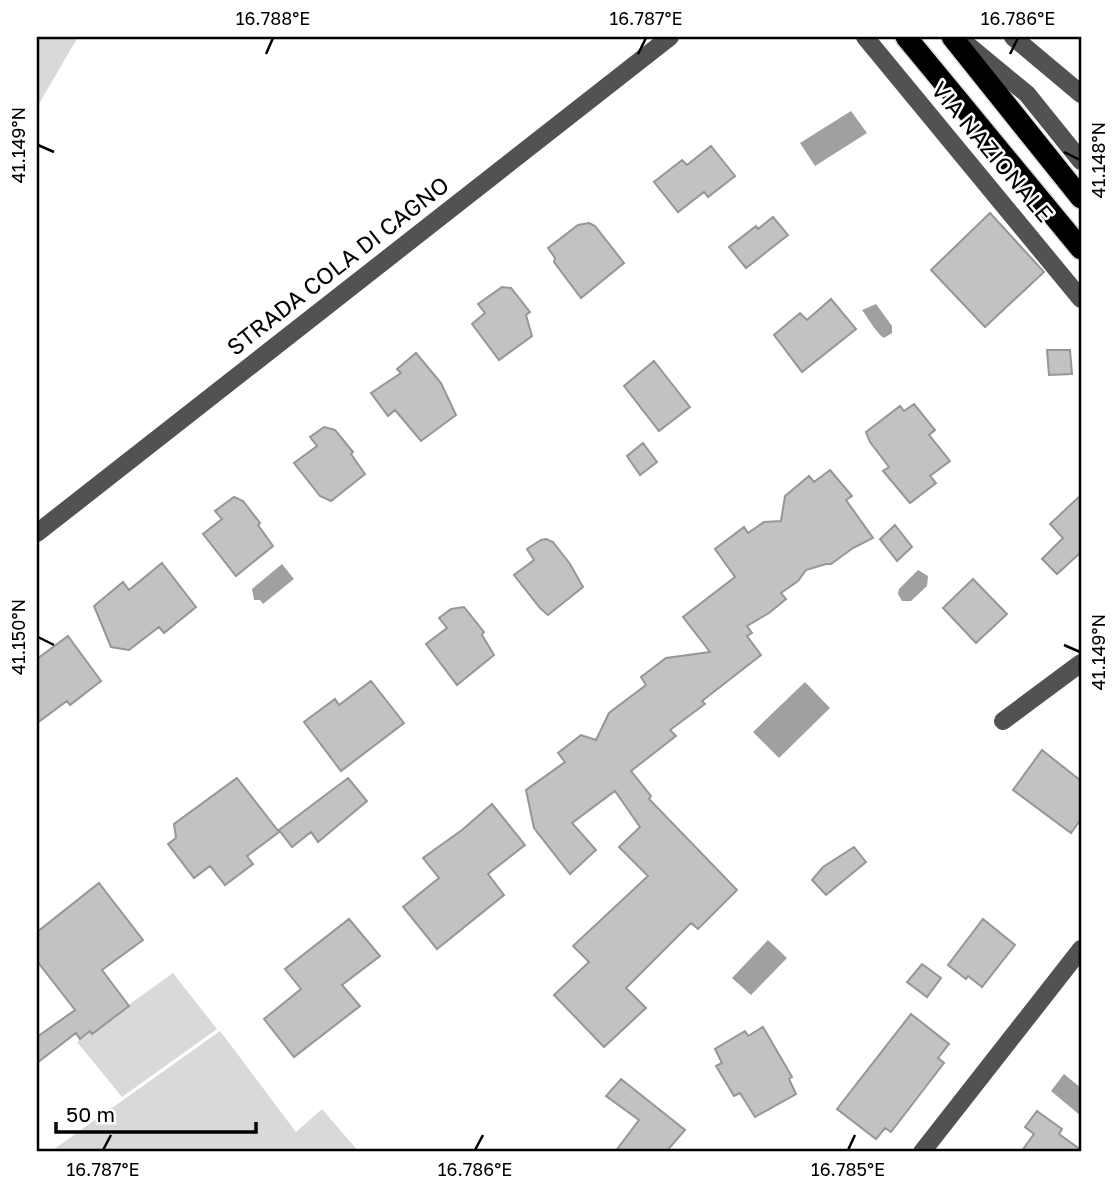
<svg xmlns="http://www.w3.org/2000/svg" width="1118" height="1189" font-family="'Golos Text',sans-serif">
<rect width="100%" height="100%" fill="#fff"/>
<path fill="#d9d9d9" d="M 37,37 L 78,37 L 37,107 Z
M 173,973 L 217,1029 L 122,1097 L 77,1042 Z
M 220,1031 L 296,1132 L 322,1109 L 359,1152 L 50,1152 Z"/>
<path fill="#a0a0a0" d="M 851,111 L 867,133 L 815,166 L 800,143 Z
M 876,304 L 892,326 L 892,333 L 884,338 C 877,334 868,318 862,310 Z
M 282,564 L 294,579 L 263,604 L 260,600 L 254,600 L 252,589 Z
M 918,570 L 928,576 L 927,586 L 911,601 L 902,601 L 898,594 L 899,589 Z
M 805,682 L 830,708 L 779,758 L 753,732 Z
M 768,940 L 787,958 L 751,995 L 732,978 Z
M 1064,1074 L 1081,1088 L 1081,1116 L 1051,1091 Z"/>
<path fill="#c2c2c2" stroke="#969696" stroke-width="2" d="M 711,146 L 735,176 L 708,197 L 704,192 L 678,212 L 654,182 L 682,160 L 687,165 Z
M 990,213 L 1044,272 L 985,327 L 931,270 Z
M 773,217 L 788,235 L 746,268 L 729,247 L 756,226 L 758,229 Z
M 589,223 L 595,226 L 624,263 L 581,298 L 554,262 L 555,258 L 548,248 L 578,225 Z
M 502,287 L 511,288 L 530,312 L 526,315 L 532,336 L 499,360 L 472,324 L 485,313 L 478,304 Z
M 831,299 L 856,329 L 802,372 L 774,335 L 800,313 L 807,320 Z
M 1047,350 L 1070,350 L 1072,374 L 1049,375 Z
M 416,353 L 441,383 L 456,415 L 421,441 L 395,410 L 388,416 L 371,393 L 401,373 L 397,369 Z
M 654,361 L 690,407 L 659,431 L 624,386 Z
M 914,404 L 935,430 L 929,435 L 950,461 L 930,476 L 936,483 L 910,503 L 883,471 L 889,467 L 870,442 L 866,432 L 900,406 L 904,411 Z
M 324,427 L 335,430 L 353,452 L 351,454 L 365,474 L 331,501 L 320,496 L 294,463 L 317,446 L 310,437 Z
M 643,443 L 657,462 L 640,475 L 627,456 Z
M 830,470 L 852,496 L 846,500 L 873,538 L 853,548 L 831,564 L 826,564 L 806,570 L 798,581 L 781,593 L 786,599 L 769,613 L 747,626 L 752,633 L 747,636 L 761,655 L 702,701 L 705,704 L 670,730 L 676,736 L 631,771 L 651,796 L 649,799 L 737,890 L 698,929 L 691,923 L 626,988 L 646,1008 L 604,1047 L 554,995 L 589,962 L 573,946 L 648,876 L 619,847 L 640,827 L 615,791 L 572,823 L 596,850 L 570,874 L 534,828 L 526,790 L 565,762 L 558,753 L 581,735 L 596,740 L 609,713 L 646,685 L 641,677 L 666,658 L 710,652 L 683,617 L 735,577 L 715,549 L 744,527 L 748,533 L 764,522 L 781,521 L 785,496 L 809,476 L 814,482 Z
M 1081,495 L 1081,556 L 1079,554 L 1057,574 L 1042,559 L 1063,538 L 1050,524 Z
M 234,497 L 243,501 L 260,523 L 258,525 L 273,546 L 236,576 L 203,534 L 222,519 L 215,511 Z
M 895,525 L 912,547 L 897,561 L 880,539 Z
M 546,539 L 553,542 L 570,564 L 583,587 L 548,615 L 540,608 L 514,575 L 534,560 L 527,549 L 541,540 Z
M 162,563 L 196,607 L 164,633 L 159,627 L 129,650 L 111,647 L 94,606 L 123,582 L 129,590 Z
M 973,579 L 1007,614 L 976,643 L 943,608 Z
M 464,607 L 484,632 L 482,635 L 494,655 L 457,685 L 426,644 L 447,628 L 439,618 L 451,609 Z
M 68,636 L 101,681 L 70,705 L 67,701 L 37,723 L 37,659 Z
M 371,681 L 404,723 L 341,771 L 304,722 L 335,699 L 339,705 Z
M 1042,750 L 1081,781 L 1081,819 L 1071,833 L 1013,790 Z
M 237,778 L 279,832 L 247,856 L 253,864 L 225,885 L 210,866 L 194,878 L 168,844 L 176,838 L 174,824 Z
M 348,778 L 367,801 L 318,842 L 311,832 L 292,847 L 279,830 Z
M 492,804 L 525,845 L 488,874 L 504,895 L 437,949 L 403,907 L 439,878 L 423,858 L 462,830 Z
M 854,847 L 866,862 L 826,895 L 812,880 L 823,867 Z
M 99,883 L 143,940 L 102,970 L 129,1006 L 92,1034 L 90,1031 L 80,1039 L 76,1033 L 37,1063 L 37,1037 L 75,1010 L 37,961 L 37,932 Z
M 349,919 L 380,956 L 342,985 L 360,1006 L 294,1057 L 264,1019 L 301,989 L 285,969 Z
M 983,919 L 1015,945 L 982,987 L 968,976 L 966,979 L 948,965 Z
M 922,964 L 941,978 L 927,997 L 907,982 Z
M 911,1014 L 949,1044 L 938,1058 L 944,1063 L 891,1132 L 885,1128 L 876,1139 L 837,1109 Z
M 763,1027 L 792,1077 L 789,1079 L 796,1094 L 755,1117 L 740,1093 L 734,1096 L 716,1066 L 722,1063 L 715,1049 L 745,1031 L 748,1036 Z
M 621,1079 L 685,1130 L 666,1152 L 615,1152 L 639,1120 L 606,1096 Z
M 1037,1111 L 1062,1129 L 1059,1134 L 1081,1150 L 1081,1152 L 1021,1152 L 1034,1134 L 1025,1127 Z"/>
<g fill="none" stroke-linecap="round" stroke-linejoin="round">
<defs>
<path id="highway" d="M 906,37 L 1081,249
M 952,37 L 1081,198"/>
</defs>
<use href="#highway" stroke="#dbdbdb" stroke-width="24"/>
<path stroke="#525252" stroke-width="18" d="M 865,37 L 1081,299
M 1013,37 L 1081,94
M 964,42 L 1027,94 L 1081,161
M 37,533 L 670,37
M 1003,721 L 1081,663
M 922,1152 L 1081,949"/>
<use href="#highway" stroke="#000" stroke-width="21"/>
</g>
<path fill="none" stroke="#000" stroke-width="2.5" d="M 266,54 L 273,38M 638,54 L 646,38M 1010,54 L 1018,38M 38,145 L 54,152M 1064,152 L 1080,160M 38,637 L 54,645M 1064,645 L 1080,652M 103,1150 L 111,1135M 475,1150 L 483,1135M 848,1150 L 855,1135"/>
<g text-anchor="middle" stroke-width="5" stroke-linejoin="round" paint-order="stroke">
<g font-size="23" fill="#000" stroke="#fff">
<text transform="translate(992 152) rotate(50)" y="8">VIA NAZIONALE</text>
<text transform="translate(338 266) rotate(-38)" y="8">STRADA COLA DI CAGNO</text>
</g>
</g>
<rect width="1118" height="1189" fill="none" stroke="#ffffff" stroke-width="77"/>
<path d="M56 1122v10h200v-10" fill="none" stroke="#000000" stroke-width="3.5"/>
<text x="66" y="1122" font-size="21" fill="#000000" stroke="#ffffff" stroke-width="5" paint-order="stroke">50 m</text>
<rect x="38" y="38" width="1042" height="1112" fill="none" stroke="#000" stroke-width="2.5"/>
<g font-size="18" text-anchor="middle" fill="#000">
<text x="273" y="25">16.788°E</text>
<text x="646" y="25">16.787°E</text>
<text x="1018" y="25">16.786°E</text>
<text transform="translate(19 145) rotate(-90)" y="6">41.149°N</text>
<text transform="translate(1099 160) rotate(-90)" y="6">41.148°N</text>
<text transform="translate(19 637) rotate(-90)" y="6">41.150°N</text>
<text transform="translate(1099 652) rotate(-90)" y="6">41.149°N</text>
<text x="103" y="1176">16.787°E</text>
<text x="475" y="1176">16.786°E</text>
<text x="848" y="1176">16.785°E</text>
</g>
</svg>
